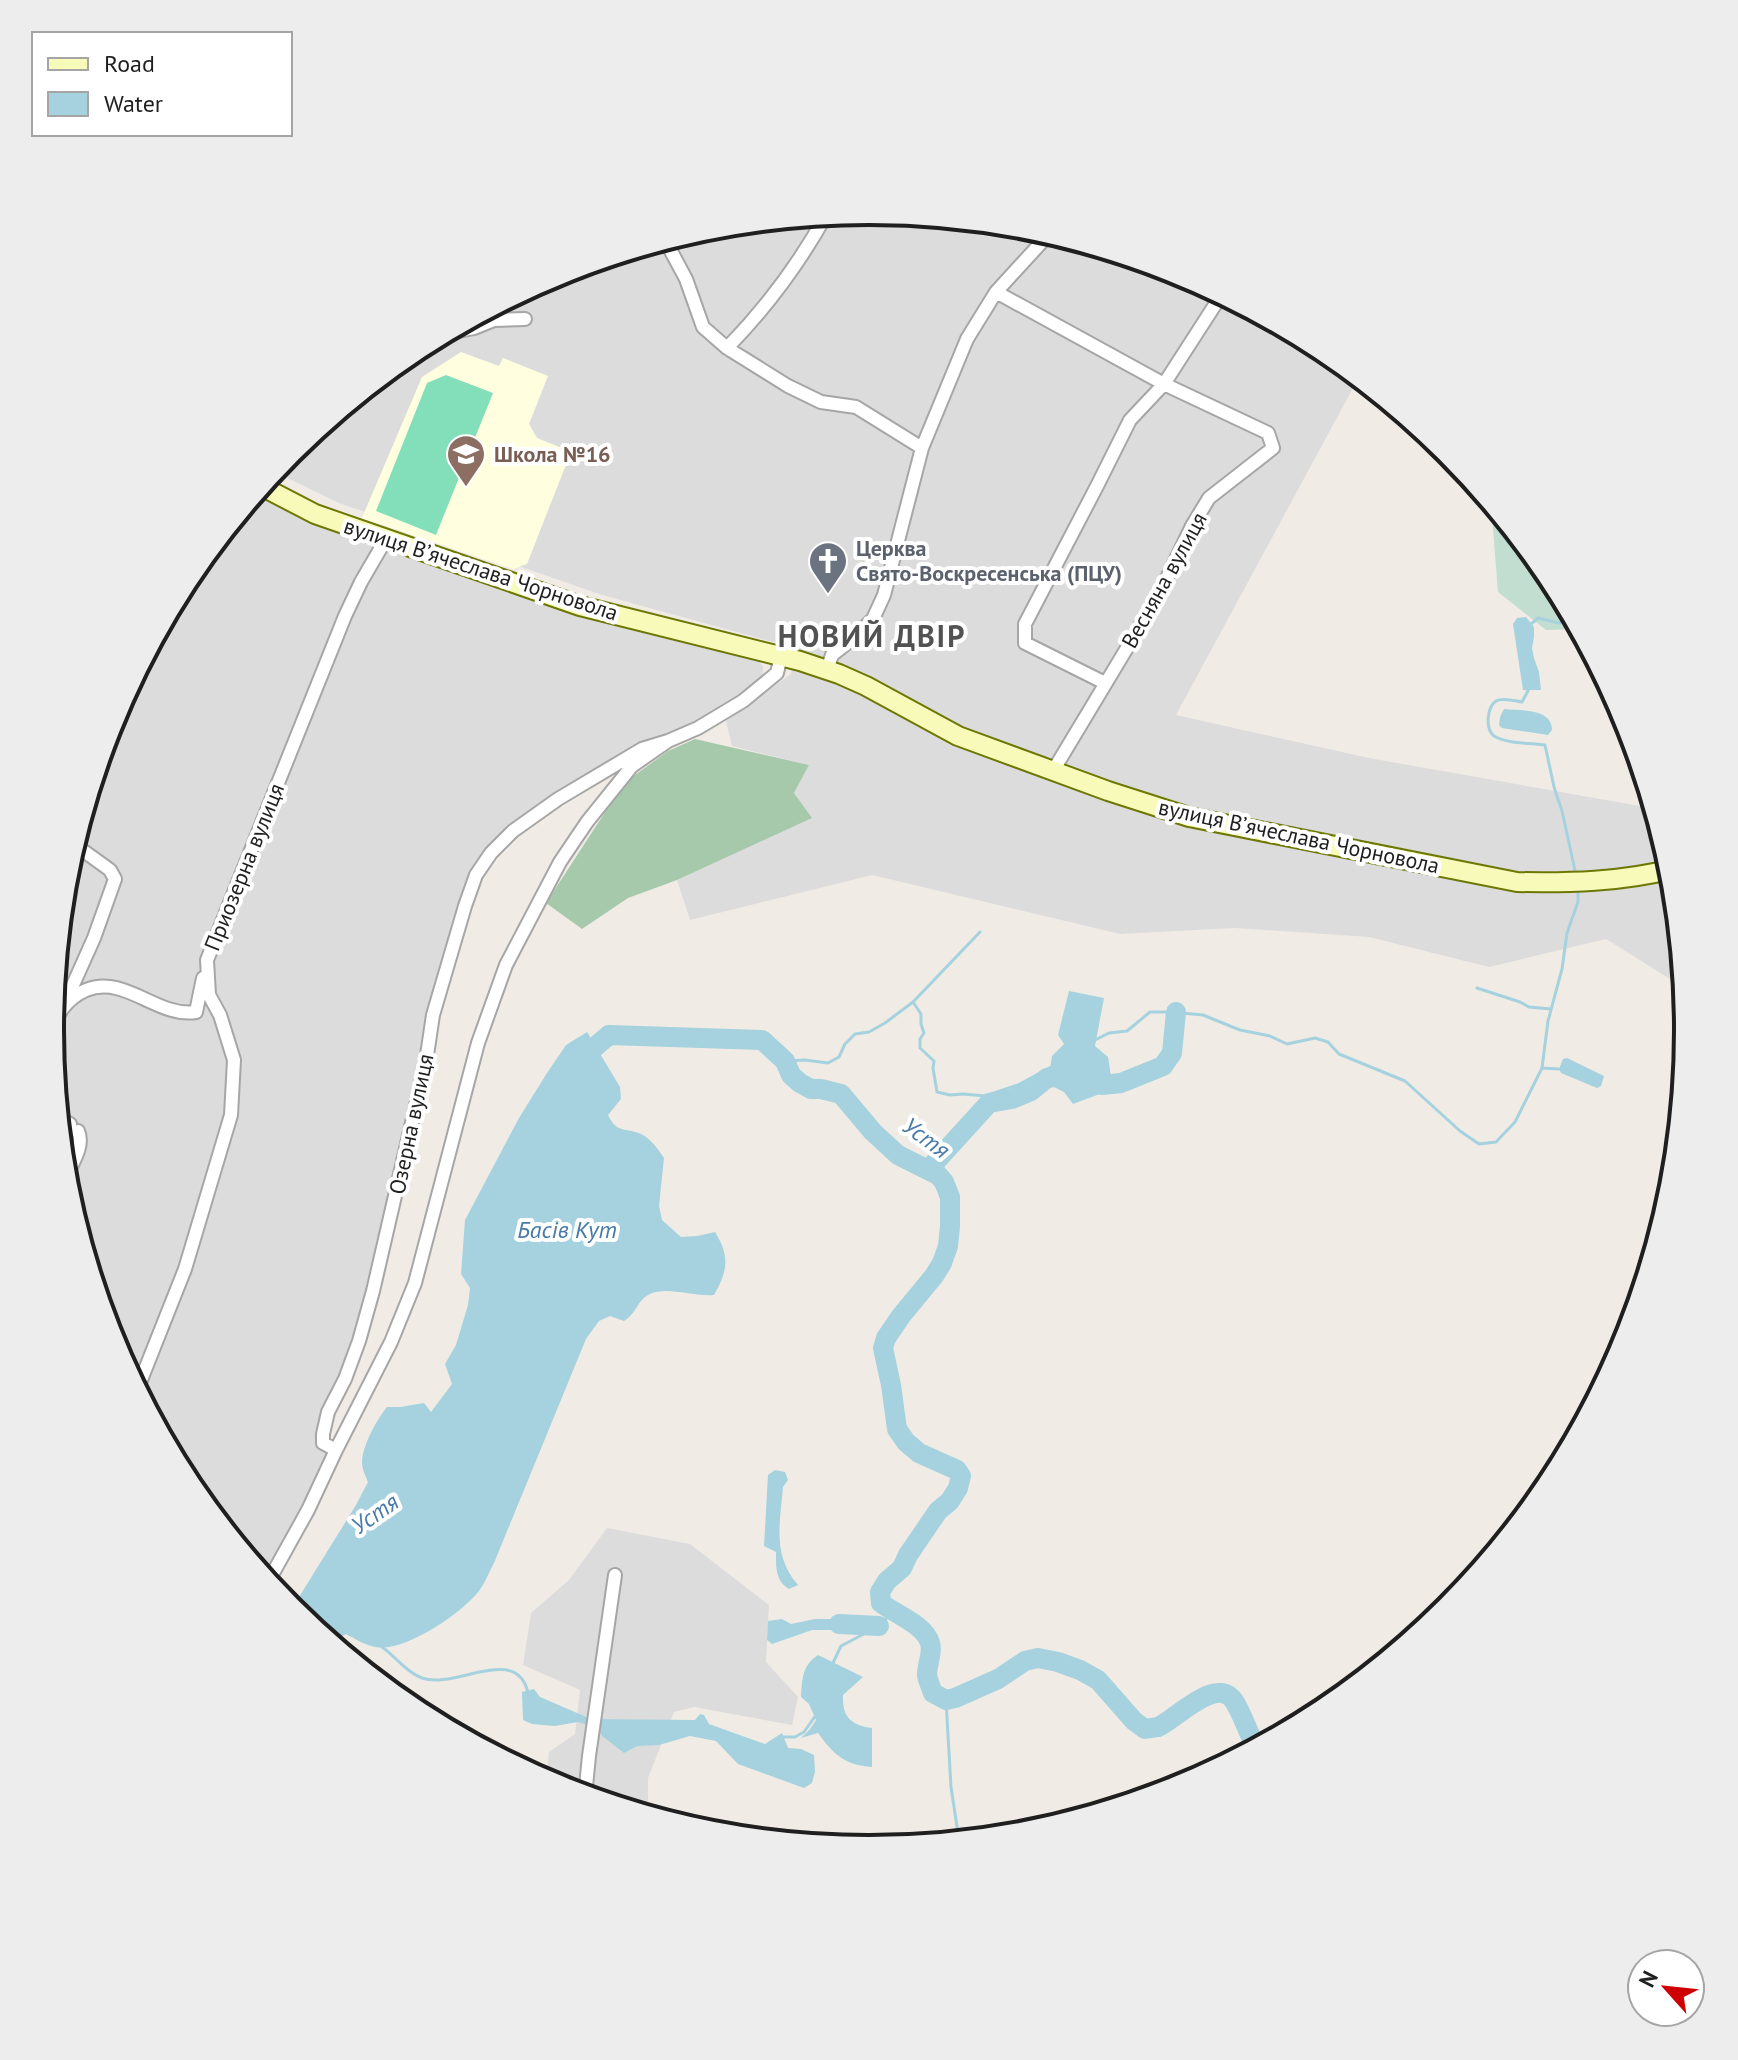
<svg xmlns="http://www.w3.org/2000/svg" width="1738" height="2060" font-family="'PT Sans',sans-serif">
<rect width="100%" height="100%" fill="#f0ece5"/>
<path fill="#dddcdc" d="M 869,211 L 1029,227 L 1183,274 L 1324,349 L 1359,377 L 1176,715 L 1369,758 L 1640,806 L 1637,753 L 1672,871 L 1683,979 L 1670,979 L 1606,939 L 1489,967 L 1369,937 L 1235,928 L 1120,934 L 872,875 L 690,920 L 677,880 L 811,818 L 794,793 L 809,765 L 732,746 L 726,721 L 791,674 L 795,648 L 599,594 L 339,503 L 273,471 L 290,451 L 414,349 L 556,273 L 710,227 Z
M 257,491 L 757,658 L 763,667 L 763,674 L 757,685 L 743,701 L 616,764 L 491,853 L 465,906 L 373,1291 L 323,1434 L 336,1450 L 268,1582 L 188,1485 L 112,1343 L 66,1189 L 50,1030 L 66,870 L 113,716 L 188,575 Z
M 607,1528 L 690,1544 L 769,1605 L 766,1662 L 798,1697 L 792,1725 L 694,1707 L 674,1712 L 648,1778 L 648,1815 L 555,1786 L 546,1782 L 549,1752 L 575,1734 L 580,1690 L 523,1665 L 531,1613 L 569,1580 Z"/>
<path fill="#fffedf" d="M 461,352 L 499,366 L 503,358 L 548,376 L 529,424 L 537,438 L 562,448 L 569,457 L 527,564 L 513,569 L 362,518 L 422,377 Z"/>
<path fill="#c2ded0" d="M 1491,504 L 1550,575 L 1579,629 L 1546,630 L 1498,592 Z"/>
<path fill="#a6c9ab" d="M 695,739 L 809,765 L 794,793 L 812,818 L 677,880 L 628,898 L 582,929 L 546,903 L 624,783 L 668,751 Z"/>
<path fill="#83dfba" d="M 446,375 L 493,393 L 436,535 L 376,511 L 427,383 Z"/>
<path fill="#a5d2de" d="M 1526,617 L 1534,627 L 1534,637 L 1532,648 L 1534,658 L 1539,672 L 1541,690 L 1523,690 L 1513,624 L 1517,618 Z
M 1504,709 C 1522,711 1552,708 1552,730 L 1548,735 L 1502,728 L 1499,725 L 1500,717 Z
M 1069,991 L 1104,998 L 1095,1046 L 1108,1057 L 1113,1089 L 1073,1104 L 1064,1092 L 1048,1084 L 1052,1056 L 1064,1044 L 1058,1035 Z
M 587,1032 L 620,1087 L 621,1099 L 608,1115 C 617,1134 625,1127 641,1134 C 651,1139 658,1149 664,1158 L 659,1206 L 662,1220 L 681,1237 L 697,1236 L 715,1232 C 730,1256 728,1271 714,1295 C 693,1297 667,1286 650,1294 C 637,1300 637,1313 624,1321 L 610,1316 L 599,1321 L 586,1339 L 494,1563 C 489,1572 485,1583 479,1591 C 462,1613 404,1653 375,1647 C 365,1645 355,1639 346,1634 L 331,1643 L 291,1610 L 356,1505 L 368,1482 C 366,1477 362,1469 362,1463 C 362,1446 377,1419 387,1407 L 400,1407 L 424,1403 L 431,1412 L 452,1384 L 445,1364 L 456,1345 L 468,1305 L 470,1288 L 461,1274 L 465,1220 L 519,1118 L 547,1073 L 566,1045 Z
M 1567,1058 L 1604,1076 L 1601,1086 L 1597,1088 L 1561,1073 L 1559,1069 L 1563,1059 Z
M 775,1470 L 785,1472 L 788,1480 L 783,1487 C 780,1524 772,1555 798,1585 L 789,1589 C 775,1581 776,1566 776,1552 L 764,1546 L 768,1475 Z
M 782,1619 L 791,1624 L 815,1619 L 866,1619 L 864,1630 L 812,1630 L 772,1644 L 767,1640 L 768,1621 Z
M 818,1655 L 863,1677 L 843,1695 C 842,1717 851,1725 872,1728 L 872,1767 C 845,1765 834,1755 818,1733 L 801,1738 L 810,1729 L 816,1720 L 809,1704 L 801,1697 C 802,1680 802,1665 818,1655 Z
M 534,1689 L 540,1697 L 591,1719 L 695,1720 L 700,1714 L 704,1715 L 709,1724 L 765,1744 L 782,1733 L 788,1748 L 801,1749 L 814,1755 L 815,1772 L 812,1783 L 804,1788 L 738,1764 L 716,1741 L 690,1736 L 659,1745 L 637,1746 L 624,1753 L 602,1736 L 598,1728 L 578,1722 L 555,1726 L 532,1724 L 523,1720 L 522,1692 Z"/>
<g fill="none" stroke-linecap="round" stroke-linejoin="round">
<path stroke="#a5d2de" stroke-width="3" d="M 1531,624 L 1538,618 L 1559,623 L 1574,620
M 1530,687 L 1522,702 C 1515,701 1503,697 1496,701 C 1487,707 1485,729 1494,736 C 1507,744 1531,743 1545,745 L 1554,787 L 1562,811 L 1576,875
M 1477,988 L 1520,1002 L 1529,1007 L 1551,1009
M 913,1002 L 921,1014 L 921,1024 L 924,1033 L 920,1039 L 920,1048 L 934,1061 L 933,1068 L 937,1092 L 950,1095 L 963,1094 L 985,1096 L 1018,1085 L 1053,1066
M 1093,1041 L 1109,1033 L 1127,1031 L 1150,1012 L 1171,1012 L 1203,1015 L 1240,1030 L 1270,1036 L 1287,1044 L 1315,1038 L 1328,1042 L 1339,1054 L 1405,1081 L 1460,1131 L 1479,1144 L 1496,1142 L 1515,1122 L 1542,1068 L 1548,1021 L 1562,969 L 1567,933 L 1578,902 L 1578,893
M 785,1061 L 805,1060 L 828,1063 L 839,1057 L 845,1044 L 855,1034 L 869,1032 L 885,1023 L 913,1002 L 980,932
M 1542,1068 L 1559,1069
M 382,1647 C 395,1656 406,1672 422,1678 C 455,1690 517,1643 528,1693
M 833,1663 L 841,1646 L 879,1626 L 892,1612
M 946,1700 L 951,1787 L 959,1840
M 782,1737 L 795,1737 L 804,1732 L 816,1715"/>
<path stroke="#a5d2de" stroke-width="20" d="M 576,1063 L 609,1035 L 762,1040 L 785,1061 L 791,1075 L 800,1083 L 811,1089 L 821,1089 L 841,1094 L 873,1132 L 898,1155 L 938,1175 L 944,1182 L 950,1197 L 950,1226 L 948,1246 L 942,1263 L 934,1276 L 901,1316 L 886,1338 L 883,1348 L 891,1385 L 897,1429 L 906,1442 L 919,1453 L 957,1470 L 961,1476 L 958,1488 L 950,1501 L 938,1511 L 908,1555 L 902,1568 L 887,1581 L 880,1592 L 881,1603 C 895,1614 925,1625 930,1643 C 933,1652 927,1665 927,1675 C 928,1681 931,1687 933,1693 L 946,1700 L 955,1698 L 998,1679 L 1025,1661 L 1038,1658 L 1058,1662 L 1080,1670 L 1098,1680 L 1134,1721 L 1145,1729 C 1147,1729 1156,1727 1158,1727 C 1176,1719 1217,1675 1234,1701 C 1243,1715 1248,1733 1256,1747
M 928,1170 L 989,1103 L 1012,1099 L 1031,1091 L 1047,1078 L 1069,1075 L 1102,1085 L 1121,1083 L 1163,1066 L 1172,1053 L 1176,1012
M 839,1624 L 879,1626"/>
<defs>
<path id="minor" d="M 665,240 L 686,279 L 703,327 L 727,348 L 788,386 L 821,402 L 856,407 L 922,448
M 996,292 L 1164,384 L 1130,420 L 1097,486 L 1025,624 L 1025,643 L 1105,683
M 450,330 L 453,332 L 474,328 L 494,320 L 525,319
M 727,348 C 765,309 799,264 826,215
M 827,670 L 832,655 L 856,636 L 873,619 L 884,595 L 922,448 L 967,339 L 996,292 L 1050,233
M 1053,771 L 1136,633 L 1166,580 L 1192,526 L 1209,498 L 1273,448 L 1268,433 L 1164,384 L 1222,294
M 53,1003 L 64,1005 L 94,938 L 115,879 L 110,870 L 74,844
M 50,1033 C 58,1013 66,999 86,990 C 125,974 157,1018 196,1012 L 203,978
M 59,1118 L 70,1124
M 65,1179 C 71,1165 85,1146 78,1131
M 137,1390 L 185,1269 L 231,1115 L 234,1060 L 220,1015 L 209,995 L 207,960 L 345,616 L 361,582 L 386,539
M 336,1450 L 391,1342 L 415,1283 L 478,1043 L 506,965 L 560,862 L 587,822 L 632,766 L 668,741 L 698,728 L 743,701 L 777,673 L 781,656
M 268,1582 L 308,1510 L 336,1450 L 323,1443 L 323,1434 L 328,1412 L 345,1379 L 359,1341 L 373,1291 L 426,1062 L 433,1015 L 465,906 L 476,875 L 491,853 L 513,831 L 558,799 L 642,749 L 668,741
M 585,1796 L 589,1756 L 615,1575"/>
<path id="secondary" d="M 261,486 L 315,514 L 580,606 L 800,661 L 839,674 L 866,686 L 958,736 L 1108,791 L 1189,817 L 1517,882 C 1569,883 1621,882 1672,869"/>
</defs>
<use href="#minor" stroke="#a6a6a6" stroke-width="16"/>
<use href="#secondary" stroke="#6d7804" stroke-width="22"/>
<use href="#minor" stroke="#fff" stroke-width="12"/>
<use href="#secondary" stroke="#f8fab9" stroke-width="18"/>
</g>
<defs>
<symbol id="school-pin" viewBox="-11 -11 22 30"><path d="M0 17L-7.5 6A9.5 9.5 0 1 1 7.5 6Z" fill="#8d6e63" stroke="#fff"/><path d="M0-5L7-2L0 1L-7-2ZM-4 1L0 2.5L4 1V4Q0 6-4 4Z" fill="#fff"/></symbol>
<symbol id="church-pin" viewBox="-11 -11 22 30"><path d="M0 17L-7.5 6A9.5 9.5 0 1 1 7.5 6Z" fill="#6b7280" stroke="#fff"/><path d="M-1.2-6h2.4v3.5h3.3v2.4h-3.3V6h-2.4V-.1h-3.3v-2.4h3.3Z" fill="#fff"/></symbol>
</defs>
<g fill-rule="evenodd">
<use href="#school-pin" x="444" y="432" width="44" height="60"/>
<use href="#church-pin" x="806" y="539" width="44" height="60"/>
</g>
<g text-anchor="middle" stroke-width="8" stroke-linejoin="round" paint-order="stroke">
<g font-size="22" font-weight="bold" fill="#785e54" stroke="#fff" text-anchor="start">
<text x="494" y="462">Школа №16</text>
</g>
<g font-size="22" font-weight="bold" fill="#5b616d" stroke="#fff" text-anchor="start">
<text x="856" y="556">Церква<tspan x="856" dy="25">Свято-Воскресенська (ПЦУ)</tspan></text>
</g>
<g font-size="22" fill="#1f1f1f" stroke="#fff">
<text transform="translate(481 569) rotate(18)" y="8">вулиця Вʼячеслава Чорновола</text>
<text transform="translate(1164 580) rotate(-61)" y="8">Весняна вулиця</text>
<text transform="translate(1299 836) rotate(12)" y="8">вулиця Вʼячеслава Чорновола</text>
<text transform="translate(244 867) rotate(-68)" y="8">Приозерна вулиця</text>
<text transform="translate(411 1124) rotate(-78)" y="8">Озерна вулиця</text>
</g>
<g font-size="24" font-style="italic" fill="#477aa8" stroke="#fff">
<text transform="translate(926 1138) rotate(36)" y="8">Устя</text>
<text x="567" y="1238">Басів Кут</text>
<text transform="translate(375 1514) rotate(-35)" y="8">Устя</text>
</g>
<g font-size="30" font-weight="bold" letter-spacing="2" fill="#525252" stroke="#fff">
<text x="872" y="647">НОВИЙ ДВІР</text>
</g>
</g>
<path d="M0 0H1738V2060H0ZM64 1030a805 805 0 1 1 1610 0a805 805 0 1 1-1610 0Z" fill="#ededed" fill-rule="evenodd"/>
<path fill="none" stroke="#1f1f1f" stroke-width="4" d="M64 1030a805 805 0 1 1 1610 0a805 805 0 1 1-1610 0Z"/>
<rect x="32" y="32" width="260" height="104" fill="#ffffff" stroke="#a5a5a5" stroke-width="2"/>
<rect x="48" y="58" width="40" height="12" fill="#f8fab9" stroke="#a5a5a5" stroke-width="2"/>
<text x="104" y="72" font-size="24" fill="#1f1f1f">Road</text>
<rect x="48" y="92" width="40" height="24" fill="#a5d2de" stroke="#a5a5a5" stroke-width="2"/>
<text x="104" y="112" font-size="24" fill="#1f1f1f">Water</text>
<g transform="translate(1666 1988) rotate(297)"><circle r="38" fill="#ffffff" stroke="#a5a5a5" stroke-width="2"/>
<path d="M0-6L14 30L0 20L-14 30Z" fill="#ce0003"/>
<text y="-12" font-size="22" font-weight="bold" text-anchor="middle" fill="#1f1f1f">N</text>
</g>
</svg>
